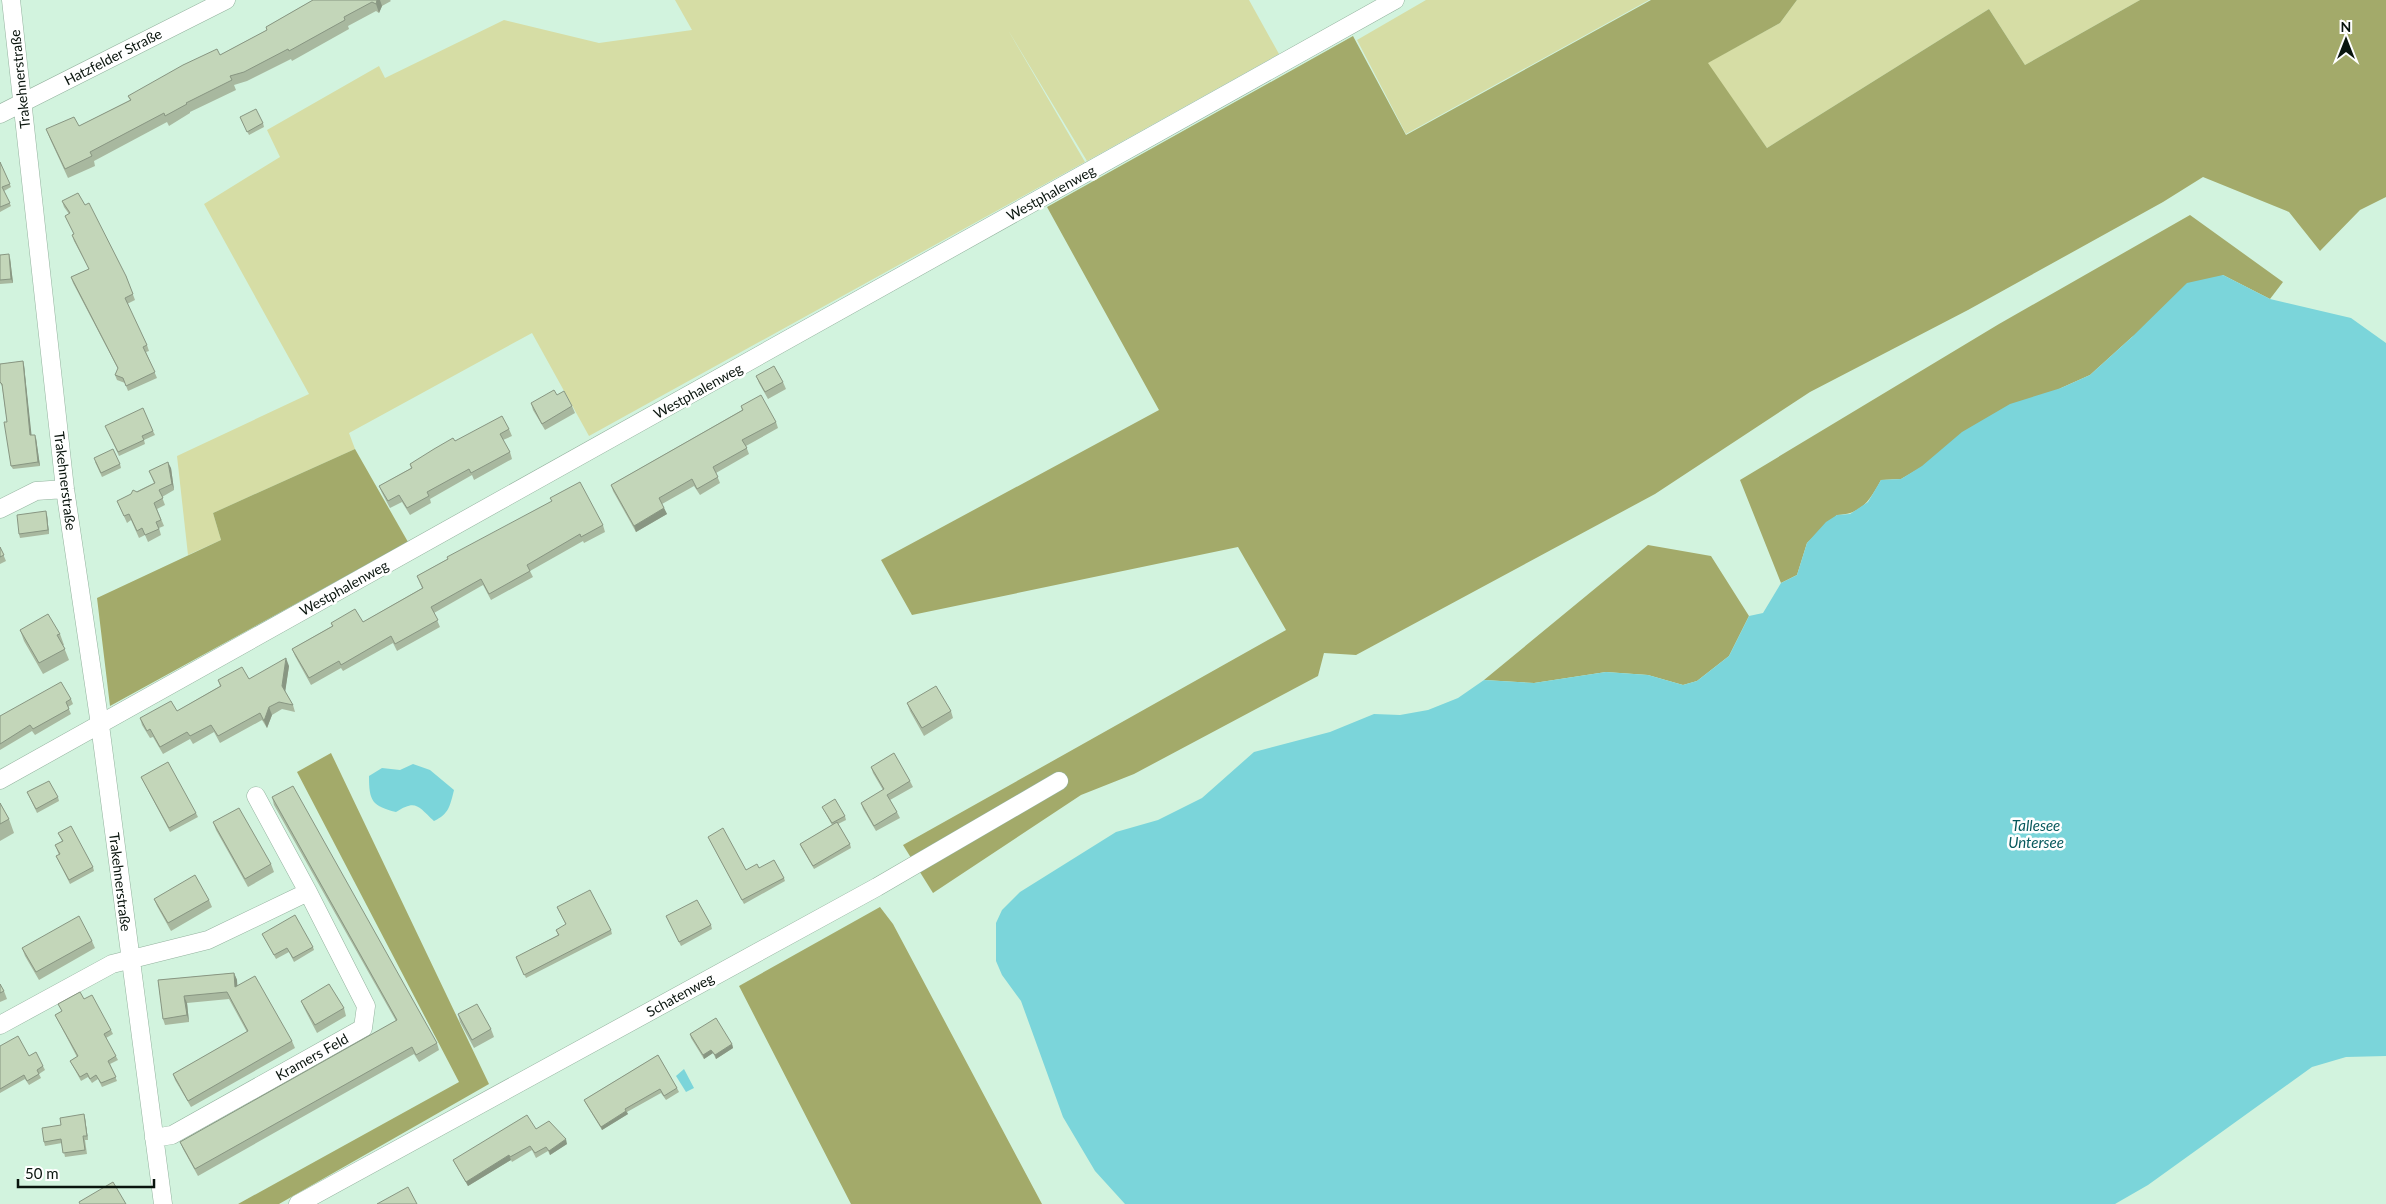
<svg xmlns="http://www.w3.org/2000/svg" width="2386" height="1204" font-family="Lato,sans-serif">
<rect width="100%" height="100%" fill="#d2f3de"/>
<path fill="#d6dda5" d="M 675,0 L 1249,0 L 1279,54 L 1087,161 L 1008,30 L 1085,162 L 589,436 L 532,333 L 349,433 L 355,449 L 213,513 L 221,540 L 188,555 L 177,456 L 309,394 L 204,204 L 280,157 L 267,130 L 379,66 L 385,78 L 504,20 L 599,43 L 692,30 Z
M 1426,0 L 1649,0 L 1406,134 L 1357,40 Z
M 1797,0 L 2140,0 L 2025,65 L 1989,9 L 1767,148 L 1707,63 L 1780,23 Z"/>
<path fill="#a3aa6a" d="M 1651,0 L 1797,0 L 1780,23 L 1708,63 L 1767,148 L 1989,9 L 2025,65 L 2140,0 L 2386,0 L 2386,197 L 2360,210 L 2320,251 L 2289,212 L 2203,177 L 2163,202 L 1968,310 L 1810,392 L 1655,494 L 1356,655 L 1324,653 L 1318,676 L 1134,774 L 1081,795 L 933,893 L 903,845 L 1286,630 L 1238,547 L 912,615 L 881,560 L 1159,410 L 1047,207 L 1353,36 L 1406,135 Z
M 2190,215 L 2283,282 L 2270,299 L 2223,275 L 2132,337 L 2090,375 L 2061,388 L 1901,479 L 1881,480 C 1870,500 1862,514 1837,515 L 1807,543 L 1797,575 L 1781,583 L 1740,480 L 1999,324 Z
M 355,449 L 408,542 L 110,706 L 97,598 L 221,540 L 213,513 Z
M 1648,545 L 1711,556 L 1749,616 L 1729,656 L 1697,681 L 1683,685 L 1648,675 L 1606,672 L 1534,683 L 1484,680 Z
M 331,753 L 489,1084 L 279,1204 L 238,1204 L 459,1082 L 297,772 Z
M 880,907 L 893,924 L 1042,1204 L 851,1204 L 739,986 Z"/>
<path fill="#7bd5da" d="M 2223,275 L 2270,299 L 2351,318 L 2386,343 L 2386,1056 L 2346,1057 L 2312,1067 L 2148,1185 L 2115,1204 L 1125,1204 L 1095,1171 L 1063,1117 L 1021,1001 L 1002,975 L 996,961 L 996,923 L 1002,910 L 1020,892 L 1116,832 L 1158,820 L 1202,798 L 1254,752 L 1330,732 L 1374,714 L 1400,715 L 1428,710 L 1458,698 L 1484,680 L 1534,683 L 1606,672 L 1648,675 L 1683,685 L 1697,681 L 1729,656 L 1749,616 L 1763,613 L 1781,583 L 1797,575 L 1807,543 L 1826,522 L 1837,515 L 1850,514 L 1868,502 L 1881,480 L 1901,479 L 1922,466 L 1962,432 L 2010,404 L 2061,388 L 2090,375 L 2132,337 L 2187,283 Z
M 413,764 L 430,770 L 454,790 C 450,806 449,814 434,821 C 418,806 416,799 396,812 C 372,806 369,801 369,776 L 382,768 L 400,770 Z
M 684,1069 L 694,1088 L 686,1092 L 676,1076 Z"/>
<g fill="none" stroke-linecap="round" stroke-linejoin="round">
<defs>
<path id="minor" d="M 11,0 L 65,489 L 100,725 L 163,1204
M 0,114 L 226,0
M 0,509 L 36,491 L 65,489
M 0,780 L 1395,0
M 256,796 L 308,892
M 0,1025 L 112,964 L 208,940 L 308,892 L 366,1006 L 363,1028 L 172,1135 L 154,1138
M 298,1204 L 877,887 L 1059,781"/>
</defs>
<use href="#minor" stroke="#93b29e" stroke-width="19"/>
<use href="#minor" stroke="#fff" stroke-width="18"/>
</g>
<path fill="#a8b89f" d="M 313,0 L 390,0 L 391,1 L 382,6 L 379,13 L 376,11 L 348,26 L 349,29 L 292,61 L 291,59 L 247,81 L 234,85 L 236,90 L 190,112 L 190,113 L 169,126 L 167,122 L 94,161 L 95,166 L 68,178 L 50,139 L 46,129 L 79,126 L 130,100 L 128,96 L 220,55 L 267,30 L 266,27 Z
M 240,117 L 263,123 L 264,127 L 249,135 Z
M 0,162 L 11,187 L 4,191 L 11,206 L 0,212 Z
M 62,201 L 126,276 L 135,300 L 127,304 L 147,345 L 149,351 L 146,352 L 157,378 L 128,391 L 125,383 L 117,380 L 115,375 L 118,369 L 73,283 L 71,277 L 89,269 L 74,241 L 72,235 L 74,234 L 65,216 L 69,214 L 64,207 Z
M 0,255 L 10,258 L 13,283 L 0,284 Z
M 23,361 L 24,365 L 31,435 L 36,438 L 40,466 L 13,469 L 11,466 L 7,422 L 2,386 L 0,383 L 0,364 Z
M 756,376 L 783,382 L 786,389 L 768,399 L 759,383 Z
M 531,403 L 572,406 L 575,413 L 545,430 L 533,410 Z
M 741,406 L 776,422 L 778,428 L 746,446 L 749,454 L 716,473 L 720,483 L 700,495 L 694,486 L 662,504 L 667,514 L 636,532 L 613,491 L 611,485 L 742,410 Z
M 509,429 L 512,436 L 503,440 L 510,452 L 512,459 L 474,480 L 472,475 L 430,499 L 431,503 L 410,515 L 402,502 L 390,508 L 382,493 L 379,486 L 411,468 L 410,464 L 455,441 Z
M 107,430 L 153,431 L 155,435 L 144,440 L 145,444 L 119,456 Z
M 95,462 L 120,464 L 121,468 L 102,477 Z
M 171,468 L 174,490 L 162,497 L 165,505 L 157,509 L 164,526 L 159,528 L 161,535 L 148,542 L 145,535 L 139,538 L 131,520 L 127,523 L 117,501 L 154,483 L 149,471 Z
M 550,498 L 603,525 L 605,532 L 584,543 L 583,541 L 530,571 L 533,577 L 491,600 L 483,585 L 434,613 L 440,627 L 397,651 L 393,643 L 343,671 L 341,668 L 311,685 L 295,656 L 292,649 L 332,626 L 331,623 L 363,622 L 422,588 L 417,576 L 552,501 Z
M 47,515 L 49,534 L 20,538 L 19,534 Z
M 0,547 L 6,561 L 0,564 Z
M 20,630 L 60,634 L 64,645 L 63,645 L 69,660 L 43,674 L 24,641 Z
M 289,666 L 285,691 L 293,705 L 295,712 L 282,709 L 272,715 L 267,728 L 262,720 L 220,743 L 214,732 L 193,744 L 190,739 L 163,754 L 153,737 L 150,738 L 142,725 L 140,718 L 177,711 L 220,686 L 218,680 L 249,679 Z
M 71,699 L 73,704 L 68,707 L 71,714 L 35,735 L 32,731 L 0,750 L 0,716 Z
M 907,703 L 951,711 L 953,718 L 924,736 L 910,711 Z
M 871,767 L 910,781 L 913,787 L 890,800 L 897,812 L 900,818 L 876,831 L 863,809 L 861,803 L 883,790 L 873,773 Z
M 141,777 L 196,813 L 198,817 L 170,832 Z
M 27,792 L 58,797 L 59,801 L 37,813 Z
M 272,797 L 437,1043 L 439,1050 L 419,1062 L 414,1054 L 198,1176 L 183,1149 L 180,1142 L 396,1021 L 274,805 Z
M 0,803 L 9,819 L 14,833 L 0,841 Z
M 822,807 L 845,816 L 846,820 L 838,824 L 850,844 L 851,848 L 814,869 L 801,847 L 800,844 L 832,825 Z
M 213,822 L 271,864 L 274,872 L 248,887 L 216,830 Z
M 58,833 L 93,867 L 94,871 L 70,884 L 56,856 L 59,855 L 55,845 L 62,841 Z
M 708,837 L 746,870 L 784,878 L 785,881 L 744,904 Z
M 154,899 L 209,900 L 212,907 L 171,931 L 157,906 Z
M 557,907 L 611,930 L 612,934 L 526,978 L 516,957 L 558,935 L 556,930 L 566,925 Z
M 666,916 L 711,925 L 712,929 L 681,946 Z
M 262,934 L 313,947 L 314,950 L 294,962 L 289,952 L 276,959 Z
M 92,941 L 95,948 L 39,980 L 25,956 L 22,948 Z
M 234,973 L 237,980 L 237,986 L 292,1041 L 295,1048 L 191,1107 L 175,1080 L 173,1074 L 247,1032 L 229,999 L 187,1003 L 189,1022 L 165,1025 L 163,1019 L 158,980 Z
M 0,984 L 4,991 L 7,999 L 0,1002 Z
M 84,999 L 111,1030 L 113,1034 L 106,1038 L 118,1060 L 110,1064 L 117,1081 L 102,1087 L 98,1079 L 92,1083 L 88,1077 L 81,1081 L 70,1061 L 77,1057 L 55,1015 L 62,1011 L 58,1004 Z
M 301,1001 L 344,1008 L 346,1016 L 317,1033 L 304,1008 Z
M 458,1014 L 491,1029 L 494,1037 L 474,1048 L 460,1022 Z
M 690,1034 L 732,1044 L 733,1048 L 716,1059 L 713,1053 L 704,1059 L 691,1038 Z
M 0,1046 L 29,1056 L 43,1066 L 45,1070 L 39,1074 L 41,1078 L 29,1085 L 25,1079 L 0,1093 Z
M 658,1055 L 677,1088 L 679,1092 L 666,1100 L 661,1093 L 627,1112 L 628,1114 L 602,1130 L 586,1104 L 584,1100 Z
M 84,1114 L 85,1118 L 88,1140 L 85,1140 L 87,1154 L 65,1157 L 62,1143 L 45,1146 L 44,1142 L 61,1125 Z
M 536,1129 L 567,1144 L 550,1155 L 548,1151 L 536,1158 L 532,1150 L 512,1162 L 511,1160 L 468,1186 L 455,1164 L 453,1160 Z"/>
<path fill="#889682" d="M 377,0 L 380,0 L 382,6 L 379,13 L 376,4 Z
M 9,254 L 10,258 L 13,283 L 11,279 Z
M 23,361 L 24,365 L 32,439 L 30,435 Z
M 35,435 L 36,438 L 40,466 L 38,462 Z
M 168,462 L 171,468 L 174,490 L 172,484 Z
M 664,508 L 667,514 L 636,532 L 634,526 Z
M 46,511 L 47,515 L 49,534 L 48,530 Z
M 286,658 L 289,666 L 285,693 L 282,686 Z
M 269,707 L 272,715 L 267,728 L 264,721 Z
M 234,973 L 237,980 L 238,994 L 235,987 Z
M 184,996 L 187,1003 L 189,1022 L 187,1015 Z
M 732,1044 L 733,1048 L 716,1059 L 715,1055 Z
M 711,1050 L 713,1053 L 704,1059 L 703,1055 Z
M 626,1111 L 628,1114 L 602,1130 L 601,1127 Z
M 84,1114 L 85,1118 L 88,1140 L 87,1136 Z
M 566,1139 L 567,1144 L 550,1155 L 549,1151 Z
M 509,1155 L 511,1160 L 468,1186 L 466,1182 Z"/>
<path fill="#c3d6b9" stroke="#889682" d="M 313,0 L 377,0 L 376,4 L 372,2 L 344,17 L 345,20 L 289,51 L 288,49 L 244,72 L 230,76 L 232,80 L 186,103 L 187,104 L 165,116 L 164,113 L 90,152 L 92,156 L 65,169 L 46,129 L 74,117 L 79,126 L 131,100 L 128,96 L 183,65 L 217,49 L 220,55 L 267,30 L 266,27 Z
M 256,109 L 263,123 L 247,132 L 240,117 Z
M 0,162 L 10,184 L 2,187 L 10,203 L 0,207 Z
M 78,193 L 85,205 L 89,203 L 126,276 L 133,294 L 125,298 L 147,345 L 143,347 L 155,372 L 126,386 L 123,378 L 115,375 L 118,368 L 71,277 L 89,269 L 72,235 L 74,234 L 65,216 L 70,213 L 62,201 Z
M 9,254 L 11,279 L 0,280 L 0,255 Z
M 23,361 L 30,435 L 35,435 L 38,462 L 11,466 L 4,422 L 7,422 L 2,384 L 0,382 L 0,364 Z
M 774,366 L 783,382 L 765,392 L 756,376 Z
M 554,390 L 557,395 L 564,391 L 572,406 L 542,424 L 531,403 Z
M 761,395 L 776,422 L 742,440 L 747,448 L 713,467 L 718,477 L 697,489 L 692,479 L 659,498 L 664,508 L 634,526 L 611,485 L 743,410 L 741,406 Z
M 143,408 L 153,431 L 142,436 L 144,440 L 118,452 L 105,426 Z
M 502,416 L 509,429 L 500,434 L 510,452 L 471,473 L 469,469 L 427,492 L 429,496 L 407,508 L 399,495 L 388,501 L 379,486 L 412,468 L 410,464 L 434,449 L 453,438 L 455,441 Z
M 113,449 L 120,464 L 101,473 L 94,458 Z
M 168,462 L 172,484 L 159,490 L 163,498 L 154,503 L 161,520 L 156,522 L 159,529 L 145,535 L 142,528 L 137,531 L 129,514 L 124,516 L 117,501 L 131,494 L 133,490 L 137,492 L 155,483 L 149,471 Z
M 580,482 L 603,525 L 581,537 L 580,534 L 527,565 L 530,571 L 489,594 L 481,579 L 431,607 L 438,620 L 395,644 L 391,636 L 341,665 L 339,661 L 309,678 L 292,649 L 333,626 L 331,623 L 355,609 L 363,622 L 423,588 L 417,576 L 448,559 L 447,557 L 552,501 L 550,498 Z
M 46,511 L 48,530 L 19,534 L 17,515 Z
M 0,547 L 4,555 L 0,557 Z
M 48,614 L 60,634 L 57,635 L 65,649 L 39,663 L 20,630 Z
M 286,658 L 282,686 L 293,705 L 279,702 L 269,707 L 264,721 L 260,713 L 218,736 L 211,725 L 190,736 L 187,732 L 160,747 L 150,729 L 147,731 L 140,718 L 171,701 L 177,711 L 221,686 L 218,680 L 242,667 L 249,679 Z
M 61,682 L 71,699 L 66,702 L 69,709 L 33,729 L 30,725 L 0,744 L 0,716 Z
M 936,686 L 951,711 L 922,728 L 907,703 Z
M 894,753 L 910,781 L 887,795 L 897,812 L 874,826 L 861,803 L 884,789 L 871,767 Z
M 168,762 L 196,813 L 169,828 L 141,777 Z
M 49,781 L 58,797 L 36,809 L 27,792 Z
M 293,786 L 437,1043 L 416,1055 L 412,1047 L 195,1169 L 180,1142 L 397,1020 L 272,797 Z
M 835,799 L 845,816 L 832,823 L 822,807 Z
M 0,803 L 9,819 L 0,824 Z
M 239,808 L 271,864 L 245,879 L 213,822 Z
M 837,822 L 850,844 L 813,866 L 800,844 Z
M 71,826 L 93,867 L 69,880 L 56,856 L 60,854 L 55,845 L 63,841 L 58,833 Z
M 723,828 L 746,870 L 757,864 L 759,868 L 774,860 L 784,878 L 742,900 L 708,837 Z
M 195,875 L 209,900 L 168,923 L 154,899 Z
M 590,890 L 611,930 L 524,975 L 516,957 L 559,935 L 556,930 L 566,924 L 557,907 Z
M 697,900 L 711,925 L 679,942 L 666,916 Z
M 295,915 L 313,947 L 293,958 L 287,948 L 274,955 L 262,934 Z
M 79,916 L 92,941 L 36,972 L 22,948 Z
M 234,973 L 235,987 L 255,976 L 292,1041 L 188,1101 L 173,1074 L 248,1031 L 227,992 L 184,996 L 187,1015 L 163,1019 L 158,980 Z
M 0,984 L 4,991 L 0,993 Z
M 329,984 L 344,1008 L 315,1025 L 301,1001 Z
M 80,992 L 84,999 L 92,995 L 111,1030 L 104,1034 L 116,1056 L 108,1061 L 116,1077 L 101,1083 L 96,1075 L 90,1079 L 87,1073 L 80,1077 L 70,1061 L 78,1056 L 55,1015 L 62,1011 L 58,1004 Z
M 477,1004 L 491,1029 L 472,1040 L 458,1014 Z
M 716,1018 L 732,1044 L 715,1055 L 711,1050 L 703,1055 L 690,1034 Z
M 18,1036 L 29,1056 L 36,1052 L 43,1066 L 37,1070 L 39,1074 L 27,1081 L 24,1075 L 0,1089 L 0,1046 Z
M 658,1055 L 677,1088 L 664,1096 L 660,1089 L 625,1109 L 626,1111 L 601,1127 L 584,1100 Z
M 84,1114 L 87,1136 L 83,1136 L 85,1150 L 63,1153 L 61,1139 L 44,1142 L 42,1128 L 61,1125 L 60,1118 Z
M 527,1115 L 536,1129 L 549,1121 L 566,1139 L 549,1151 L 546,1147 L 535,1153 L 530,1146 L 510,1157 L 509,1155 L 466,1182 L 453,1160 Z
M 113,1182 L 126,1204 L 80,1204 L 79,1202 Z
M 408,1187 L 417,1204 L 377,1204 Z"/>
<g text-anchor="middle" stroke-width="5" stroke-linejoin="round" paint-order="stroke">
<g font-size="14" fill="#09140d" stroke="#fff">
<text transform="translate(113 57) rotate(-27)" y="5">Hatzfelder Straße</text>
<text transform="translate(20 79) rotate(-96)" y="5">Trakehnerstraße</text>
<text transform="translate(1051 193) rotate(-29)" y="5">Westphalenweg</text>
<text transform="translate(698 391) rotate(-29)" y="5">Westphalenweg</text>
<text transform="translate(65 481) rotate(83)" y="5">Trakehnerstraße</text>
<text transform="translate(344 588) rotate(-29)" y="5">Westphalenweg</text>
<text transform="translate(120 882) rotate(83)" y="5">Trakehnerstraße</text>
<text transform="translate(680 995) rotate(-29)" y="5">Schatenweg</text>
<text transform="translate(312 1057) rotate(-29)" y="5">Kramers Feld</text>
</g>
<g font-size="15" font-style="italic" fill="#07595d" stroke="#fff">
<text x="2036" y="831">Tallesee<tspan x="2036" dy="17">Untersee</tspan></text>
</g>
</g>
<g transform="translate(2346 40)" stroke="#ffffff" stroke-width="4" paint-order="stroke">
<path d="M0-4L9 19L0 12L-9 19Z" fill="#09140d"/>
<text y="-8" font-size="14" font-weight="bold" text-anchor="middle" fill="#09140d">N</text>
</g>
<path d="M18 1179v8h136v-8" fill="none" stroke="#09140d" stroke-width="2.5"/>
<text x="25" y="1179" font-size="15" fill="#09140d" stroke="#ffffff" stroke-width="4" paint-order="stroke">50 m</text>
</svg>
